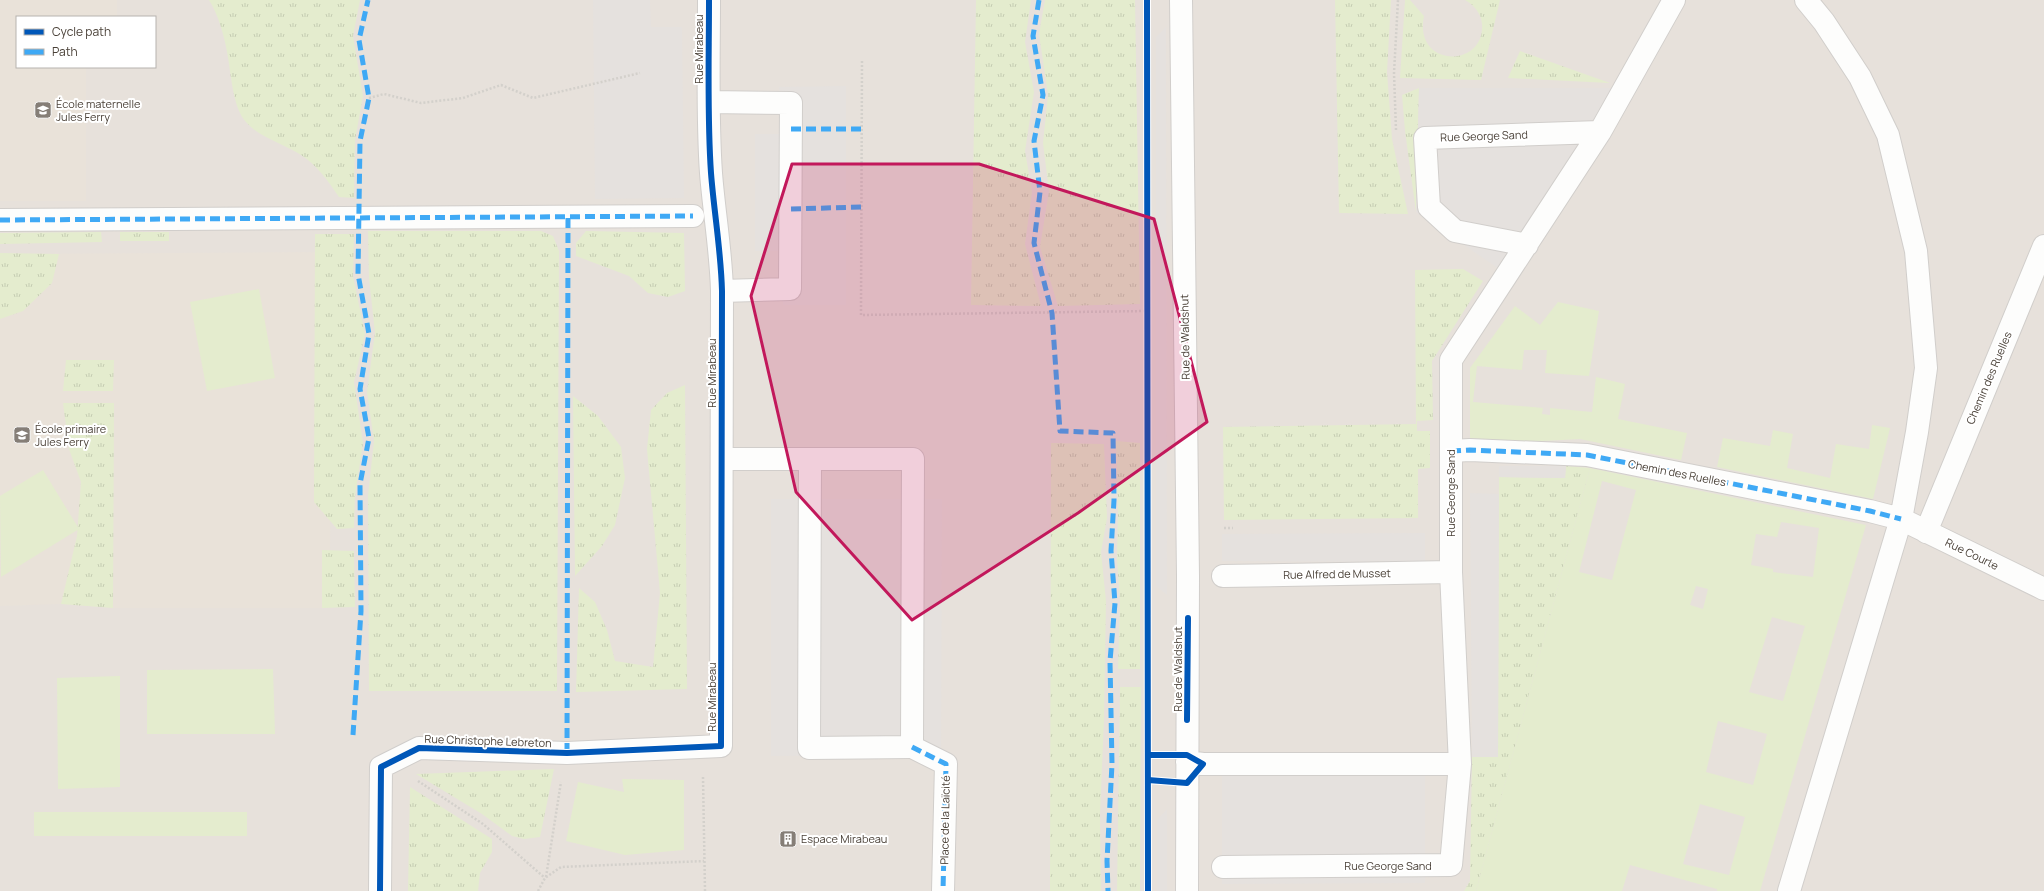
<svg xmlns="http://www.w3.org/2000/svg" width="2044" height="891" font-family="Manrope,sans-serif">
<defs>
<pattern id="grass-tufts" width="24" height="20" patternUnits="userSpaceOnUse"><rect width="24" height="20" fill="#e4ecce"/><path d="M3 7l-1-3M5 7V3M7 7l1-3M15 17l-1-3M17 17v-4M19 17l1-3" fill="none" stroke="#c5ccb2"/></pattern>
</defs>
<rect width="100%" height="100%" fill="#f3f0ed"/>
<path fill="#e7e1db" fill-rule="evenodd" d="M 0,0 L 2044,0 L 2044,891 L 0,891 ZM 17,17 L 155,17 L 155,67 L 17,67 Z"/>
<path fill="#e9e2d9" d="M 0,0 L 117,0 L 117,17 L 17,17 L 17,67 L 86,67 L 86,201 L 0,201 Z
M 333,252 L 330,550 L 322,550 L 322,608 L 113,608 L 61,604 L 0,606 L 0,254 Z"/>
<path fill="url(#grass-tufts)" d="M 209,0 L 360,0 L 353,36 L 363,96 L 355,140 L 354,198 L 339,197 C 328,181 317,165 301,155 C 283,143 260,138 246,122 C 232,107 231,71 227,52 C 224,35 218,14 209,0 Z
M 976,0 L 1031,0 L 1025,42 L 1034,92 L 1025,151 L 1032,192 L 1025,244 L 1041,306 L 971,305 Z
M 1045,0 L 1135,0 L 1140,304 L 1058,306 L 1040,247 L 1049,191 L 1043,143 L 1048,95 L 1039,34 Z
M 1335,0 L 1391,0 L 1387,72 L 1392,139 L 1408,214 L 1339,213 Z
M 1405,0 L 1410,0 L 1424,16 C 1413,68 1485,69 1482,24 C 1481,13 1474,5 1465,0 L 1500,0 L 1481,80 L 1400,78 Z
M 1520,51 L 1610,83 L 1508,78 Z
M 1419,88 L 1416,212 L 1405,131 L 1402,95 Z
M 368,231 L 541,231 L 553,236 L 559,251 L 557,691 L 369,691 L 368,495 L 374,441 L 367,392 L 375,333 L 369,278 Z
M 586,231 L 684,233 L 685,291 L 668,297 L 648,293 L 629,276 L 576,256 L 576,243 Z
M 101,232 L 102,242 L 0,244 L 0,233 Z
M 120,232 L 169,232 L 169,241 L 120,241 Z
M 315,234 L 354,234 L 353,276 L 365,334 L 354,382 L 363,443 L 355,496 L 354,528 L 337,529 L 314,502 Z
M 0,253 L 59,254 L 52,283 L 23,311 L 0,319 Z
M 1463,269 L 1483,281 L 1432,361 L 1433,420 L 1417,421 L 1417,431 L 1430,431 L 1430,468 L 1418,469 L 1418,518 L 1224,520 L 1223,427 L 1416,424 L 1415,270 Z
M 66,360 L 114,360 L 113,391 L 63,391 Z
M 685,385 L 687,689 L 576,692 L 579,588 L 595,602 L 607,630 L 615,661 L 653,667 L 660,593 L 647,449 L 651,410 L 667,393 Z
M 573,396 L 598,416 L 621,447 L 625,478 L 615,525 L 602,546 L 575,576 Z
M 63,403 L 114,403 L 113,608 L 61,604 L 77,536 L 81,482 L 69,449 Z
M 1116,441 L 1140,443 L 1140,669 L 1118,669 L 1120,601 L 1117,559 L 1118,512 Z
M 1051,443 L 1104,444 L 1107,518 L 1101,552 L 1106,601 L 1104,719 L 1100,814 L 1101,891 L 1050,891 Z
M 1566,466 L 1590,468 L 1476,891 L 1464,891 L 1470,881 L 1472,757 L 1498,757 L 1499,477 L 1565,478 Z
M 322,550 L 354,551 L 355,607 L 322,608 Z
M 1120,687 L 1141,687 L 1140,891 L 1117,891 Z
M 554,769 L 540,837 L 524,839 L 512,836 L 482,814 L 416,774 Z
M 410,787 L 492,839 L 492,852 L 480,873 L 478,891 L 408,891 Z"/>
<path fill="#e4ecce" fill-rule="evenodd" d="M 259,289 L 275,378 L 207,391 L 190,302 Z
M 1558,302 L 1599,311 L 1589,376 L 1545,373 L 1547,350 L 1524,350 L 1522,370 L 1477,366 L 1473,402 L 1543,408 L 1542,414 L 1550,415 L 1550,408 L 1592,412 L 1596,377 L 1625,384 L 1618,419 L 1687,433 L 1681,460 L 1580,439 L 1470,445 L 1470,368 L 1515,306 L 1540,325 Z
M 1872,425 L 1890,428 L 1873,499 L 1717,467 L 1723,438 L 1770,446 L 1773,430 L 1793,434 L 1787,468 L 1830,478 L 1836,444 L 1869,449 Z
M 1590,468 L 1866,525 L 1760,891 L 1717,891 L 1717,889 L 1630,865 L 1622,891 L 1476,891 ZM 1602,481 L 1636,490 L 1612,580 L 1579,572 ZM 1781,522 L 1819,528 L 1813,577 L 1773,572 L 1773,569 L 1751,565 L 1756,534 L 1777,537 ZM 1696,586 L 1708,589 L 1703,609 L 1690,605 ZM 1772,617 L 1805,626 L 1783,701 L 1749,692 ZM 1718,721 L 1767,734 L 1753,785 L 1706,772 ZM 1700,804 L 1745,817 L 1729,875 L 1683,864 Z
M 43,470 L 79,529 L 1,577 L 0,496 Z
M 273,669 L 275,734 L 147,734 L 147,670 Z
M 120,676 L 120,787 L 58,789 L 57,678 Z
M 622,779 L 684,780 L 684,850 L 625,855 L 566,841 L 578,782 L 624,792 Z
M 34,812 L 247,812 L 247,836 L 34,836 Z"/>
<path fill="#e5e1de" d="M 593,0 L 650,0 L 651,27 L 682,27 L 684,198 L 595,199 Z
M 1166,27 L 1167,595 L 1156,586 L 1156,37 Z
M 846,86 L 846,305 L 783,305 L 783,251 L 755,251 L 755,134 L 780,134 L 779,87 Z
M 1419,88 L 1615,88 L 1499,269 L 1416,212 Z
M 1499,466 L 1566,466 L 1565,478 L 1499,477 Z
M 1470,493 L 1499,494 L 1498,757 L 1472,757 Z
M 771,499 L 942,499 L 941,755 L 771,756 Z
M 1425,533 L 1425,562 L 1222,561 L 1222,534 Z
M 1425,767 L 1425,883 L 1222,884 L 1222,768 Z
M 1167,809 L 1167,891 L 1157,891 L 1157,820 Z"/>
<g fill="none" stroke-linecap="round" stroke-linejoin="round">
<defs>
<path id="pedestrian" d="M 0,220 L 693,216
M 912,747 L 946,764 L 943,891"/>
<path id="minor" d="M 1181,0 L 1188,576 L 1187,891
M 709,102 L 791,103 L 790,289 L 722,291
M 1527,245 L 1455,231 L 1429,207 L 1425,138 L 1600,132
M 1451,451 L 1470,450 L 1587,455 L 1870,511 L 1901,519 L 2044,589
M 722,459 L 913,459 L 912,747 L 809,748 L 810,459
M 1926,532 L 2044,246
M 1223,576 L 1451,572
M 1187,762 L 1203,764 L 1460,764 L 1451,572 L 1451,360 L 1600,132 L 1674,0
M 1223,867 L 1451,865 L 1460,764
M 380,891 L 381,767 L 419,748 L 567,753 L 721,746 L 722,291 C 721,251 714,212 711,173 C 707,116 709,57 709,0
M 1789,891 L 1901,519 L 1917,432 L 1926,368 L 1916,251 L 1888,135 L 1860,77 L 1824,22 L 1806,0"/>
</defs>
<use href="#pedestrian" stroke="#d1cecb" stroke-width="24"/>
<use href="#minor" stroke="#d1cecb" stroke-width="24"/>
<path stroke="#d3d0cb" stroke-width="2.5" stroke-dasharray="2 2" stroke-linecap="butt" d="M 862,61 L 861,315 L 1147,311
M 369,98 L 384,94 L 421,103 L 463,98 L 501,85 L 533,98 L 640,73
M 1396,130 L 1394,73 L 1398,0
M 1224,528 L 1233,528
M 703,777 L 705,891
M 418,781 L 483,824 L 545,878
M 546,877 L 561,782
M 538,891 L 545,878 L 561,867 L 704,861"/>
<use href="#pedestrian" stroke="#fdfdfc" stroke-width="22"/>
<use href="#minor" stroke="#fdfdfc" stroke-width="22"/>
<path stroke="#3fa9f5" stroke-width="5" stroke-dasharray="10 5" stroke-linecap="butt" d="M 1039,0 L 1033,36 L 1043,95 L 1034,141 L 1040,192 L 1034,243 L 1052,313 L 1060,431 L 1113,433 L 1114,500 L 1111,551 L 1115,603 L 1110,661 L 1112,764 L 1107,861 L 1108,891
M 791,129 L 862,129
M 791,209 L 861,207
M 0,220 L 693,216
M 1451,451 L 1470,450 L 1587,455 L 1870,511 L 1901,519
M 353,735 L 361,611 L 360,484 L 369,438 L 360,389 L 369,334 L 358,274 L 360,141 L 369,98 L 359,40 L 368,0
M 912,747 L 946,764 L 943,891
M 567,753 L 568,217"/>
<defs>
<path id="cycleway" d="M 1147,0 L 1148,891
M 1187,720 L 1188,618
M 1148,755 L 1187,755 L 1203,764 L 1187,783 L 1148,780
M 380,891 L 381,767 L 419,748 L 567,753 L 721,746 L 722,291 C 721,251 714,212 711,173 C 707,116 709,57 709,0"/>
</defs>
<use href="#cycleway" stroke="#fff" stroke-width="8"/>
<use href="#cycleway" stroke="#0057b8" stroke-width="6"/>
</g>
<path fill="#c2185b" fill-opacity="0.2" stroke="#c2185b" stroke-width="3" stroke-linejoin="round" d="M 792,164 L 979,164 L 1154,219 L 1207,422 L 1078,513 L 912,620 L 796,492 L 751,296 Z"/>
<defs>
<symbol id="school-square" viewBox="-11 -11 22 22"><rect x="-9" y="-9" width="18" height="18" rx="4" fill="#857e77" stroke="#fff"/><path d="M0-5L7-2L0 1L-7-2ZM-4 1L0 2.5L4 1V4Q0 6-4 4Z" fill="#fff"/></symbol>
<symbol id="building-square" viewBox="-11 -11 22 22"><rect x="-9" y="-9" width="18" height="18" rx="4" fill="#857e77" stroke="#fff"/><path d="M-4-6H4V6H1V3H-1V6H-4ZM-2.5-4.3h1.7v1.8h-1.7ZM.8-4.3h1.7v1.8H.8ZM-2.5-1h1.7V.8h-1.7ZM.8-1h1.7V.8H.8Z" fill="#fff"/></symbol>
</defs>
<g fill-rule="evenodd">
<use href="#school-square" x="33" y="100" width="20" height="20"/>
<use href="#school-square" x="12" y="425" width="20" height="20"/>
<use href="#building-square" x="778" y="829" width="20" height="20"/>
</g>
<g text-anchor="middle" stroke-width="4" stroke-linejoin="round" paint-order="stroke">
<g font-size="11" fill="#4a4138" stroke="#fff">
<text transform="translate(699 49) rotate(-90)" y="4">Rue Mirabeau</text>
<text transform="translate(1484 136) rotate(-2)" y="4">Rue George Sand</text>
<text transform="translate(1185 337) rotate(-91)" y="4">Rue de Waldshut</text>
<text transform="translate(712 373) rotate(-90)" y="4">Rue Mirabeau</text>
<text transform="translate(1989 378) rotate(-67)" y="4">Chemin des Ruelles</text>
<text transform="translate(1677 473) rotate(11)" y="4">Chemin des Ruelles</text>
<text transform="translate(1451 493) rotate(-90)" y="4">Rue George Sand</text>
<text transform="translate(1972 554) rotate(26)" y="4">Rue Courte</text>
<text transform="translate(1337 574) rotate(-1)" y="4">Rue Alfred de Musset</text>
<text transform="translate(1178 669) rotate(-90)" y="4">Rue de Waldshut</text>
<text transform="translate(712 697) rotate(-90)" y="4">Rue Mirabeau</text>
<text transform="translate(488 741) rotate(2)" y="4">Rue Christophe Lebreton</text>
<text transform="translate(945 820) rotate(-89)" y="4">Place de la Laïcité</text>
<text x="1388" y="870">Rue George Sand</text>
</g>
<g font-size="11" fill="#4a4138" stroke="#fff" text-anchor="start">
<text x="56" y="108">École maternelle<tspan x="56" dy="13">Jules Ferry</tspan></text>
<text x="35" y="433">École primaire<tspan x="35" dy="13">Jules Ferry</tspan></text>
<text x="801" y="843">Espace Mirabeau</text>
</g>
</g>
<rect x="16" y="16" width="140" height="52" fill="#ffffff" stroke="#b7b3af"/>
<rect x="24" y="29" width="20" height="6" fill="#0057b8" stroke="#b7b3af"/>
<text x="52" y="36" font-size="12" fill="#4a4138">Cycle path</text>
<rect x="24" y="49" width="20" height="6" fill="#3fa9f5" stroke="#b7b3af"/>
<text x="52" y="56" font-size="12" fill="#4a4138">Path</text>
</svg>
